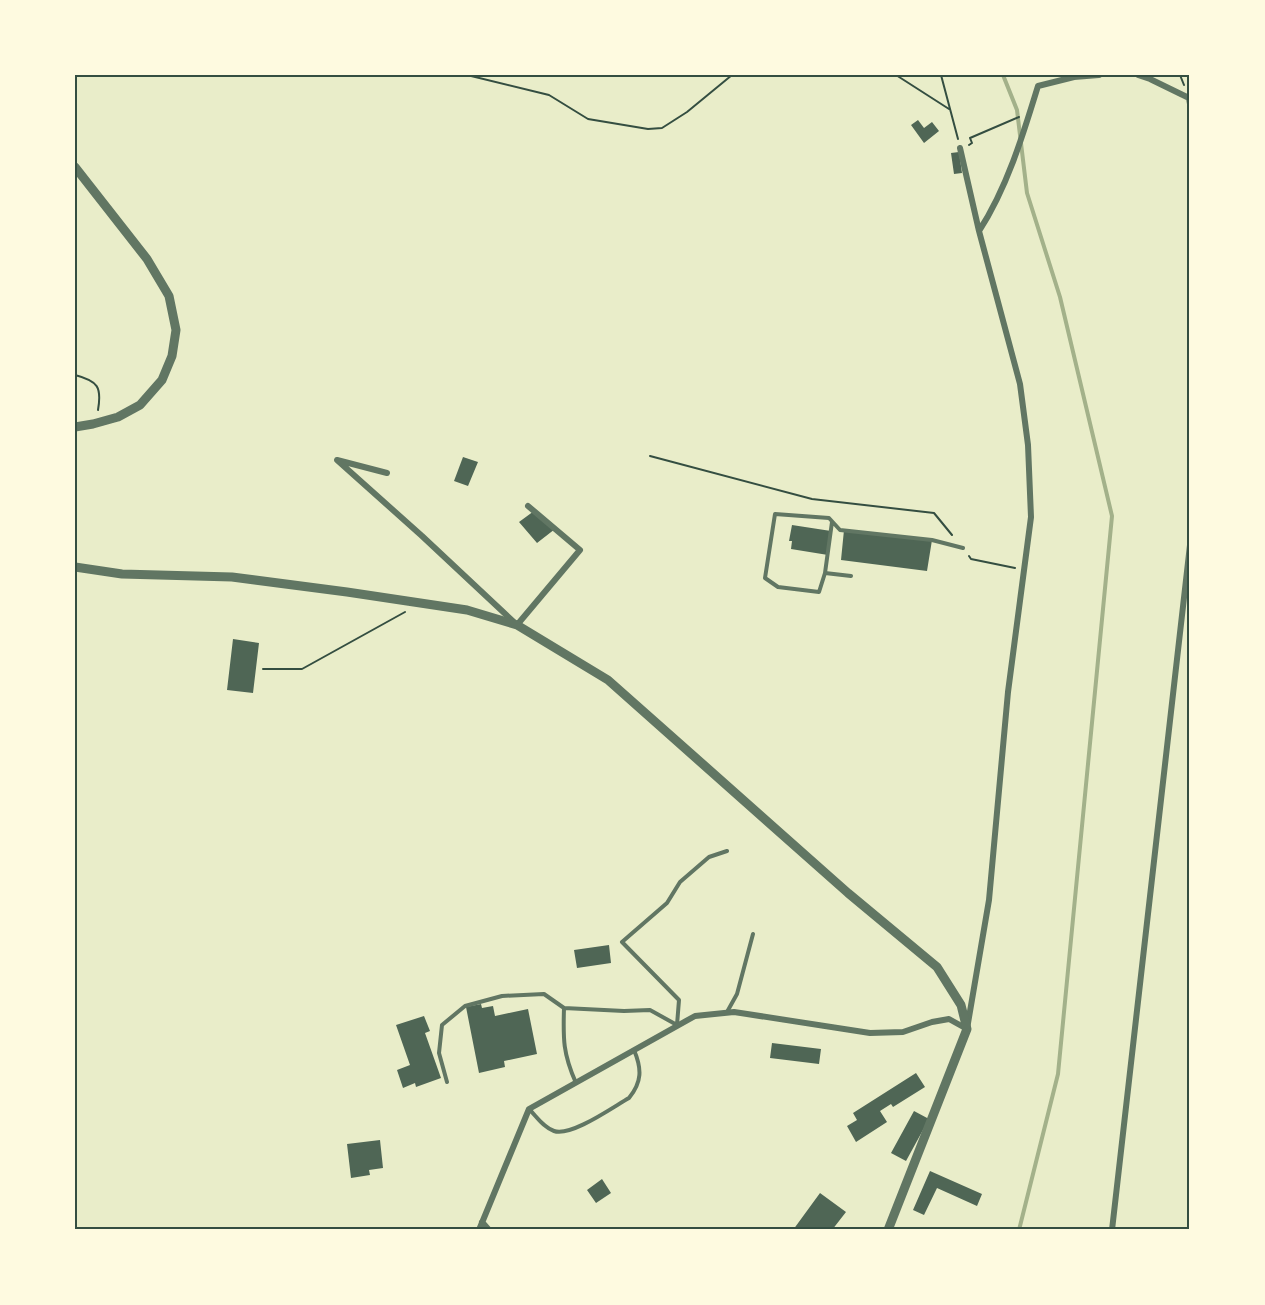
<svg xmlns="http://www.w3.org/2000/svg" width="1265" height="1305" font-family="Georgia,serif">
<rect width="100%" height="100%" fill="#e9edc9"/>
<g fill="none" stroke-linecap="round" stroke-linejoin="round">
<path stroke="#a3b18a" stroke-width="4" d="M 1003,75 L 1017,110 L 1027,193 L 1060,297 L 1112,516 L 1058,1074 L 1019,1230"/>
</g>
<path fill="#4f6655" d="M 918,120 L 924,128 L 932,122 L 939,131 L 924,143 L 911,125 Z
M 959,152 L 962,173 L 954,174 L 951,153 Z
M 463,457 L 478,462 L 468,486 L 454,481 Z
M 534,511 L 555,529 L 537,543 L 519,522 Z
M 792,525 L 831,531 L 828,555 L 791,549 L 792,541 L 789,541 Z
M 844,530 L 932,540 L 927,571 L 841,560 Z
M 233,639 L 259,643 L 253,693 L 227,690 Z
M 609,945 L 611,963 L 577,968 L 574,950 Z
M 481,1004 L 482,1008 L 493,1006 L 495,1016 L 528,1009 L 537,1054 L 504,1061 L 505,1067 L 479,1073 L 466,1007 Z
M 424,1016 L 430,1031 L 425,1033 L 441,1078 L 416,1087 L 415,1083 L 403,1088 L 397,1070 L 410,1065 L 396,1025 Z
M 772,1043 L 821,1049 L 819,1064 L 770,1058 Z
M 916,1073 L 925,1087 L 893,1107 L 891,1104 L 880,1111 L 887,1122 L 856,1142 L 847,1126 L 857,1120 L 853,1113 Z
M 914,1111 L 929,1119 L 906,1161 L 891,1153 Z
M 380,1140 L 383,1168 L 369,1170 L 370,1175 L 351,1178 L 347,1144 Z
M 930,1171 L 982,1194 L 977,1206 L 937,1188 L 924,1215 L 913,1210 Z
M 602,1179 L 611,1193 L 596,1203 L 587,1190 Z
M 820,1193 L 846,1212 L 832,1230 L 793,1230 Z"/>
<g fill="none" stroke-linecap="round" stroke-linejoin="round">
<path stroke="#344e41" stroke-width="2" d="M 467,75 L 549,95 L 588,119 L 648,129 L 662,128 L 687,112 L 732,75
M 896,75 L 949,109
M 941,75 L 958,139
M 1180,75 L 1184,85
M 969,145 L 972,143 L 970,138 L 1019,117
M 75,375 C 98,381 102,387 98,410
M 650,456 L 812,499 L 934,513 L 952,535
M 969,556 L 971,559 L 1015,568
M 263,669 L 302,669 L 405,612"/>
<path stroke="#617663" stroke-width="4" d="M 825,573 L 832,522
M 851,576 L 825,573 L 819,592 L 778,587 L 765,578 L 775,514 L 829,518 L 840,530 L 932,540 L 963,548
M 564,1008 C 563,1039 563,1054 576,1083
M 727,1012 L 737,994 L 753,934
M 447,1082 L 439,1053 L 442,1025 L 465,1006 L 502,996 L 544,994 L 564,1008 L 624,1011 L 650,1010 L 677,1025 L 679,1000 L 622,942 L 667,903 L 680,882 L 709,857 L 727,851
M 529,1109 C 537,1117 543,1127 554,1131 C 571,1137 613,1107 629,1098 C 642,1082 642,1069 634,1050"/>
<path stroke="#617663" stroke-width="6" d="M 1138,75 L 1150,79 L 1189,98 L 1190,104
M 960,148 L 979,231
M 387,473 L 337,460 L 422,536 L 517,625 L 580,550 L 528,506
M 482,1222 L 489,1230
M 479,1230 L 529,1109 L 695,1016 L 734,1012 L 870,1033 L 903,1032 L 932,1022 L 949,1019 L 967,1029 L 989,900 L 1008,692 L 1031,517 L 1028,445 L 1020,384 L 979,231 C 1007,188 1023,135 1038,86 L 1074,77 L 1099,75
M 1112,1230 L 1190,545"/>
<path stroke="#617663" stroke-width="9" d="M 75,167 L 147,259 L 169,296 L 176,330 L 172,356 L 162,380 L 140,405 L 118,417 L 93,424 L 75,427
M 75,567 L 122,574 L 232,577 L 347,592 L 467,610 L 517,625 L 608,680 L 848,893 L 937,967 L 961,1005 L 967,1029 L 888,1230"/>
</g>
<rect width="1265" height="1305" fill="none" stroke="#fefae0" stroke-width="153"/>
<rect x="76" y="76" width="1112" height="1152" fill="none" stroke="#344e41" stroke-width="2"/>
</svg>
